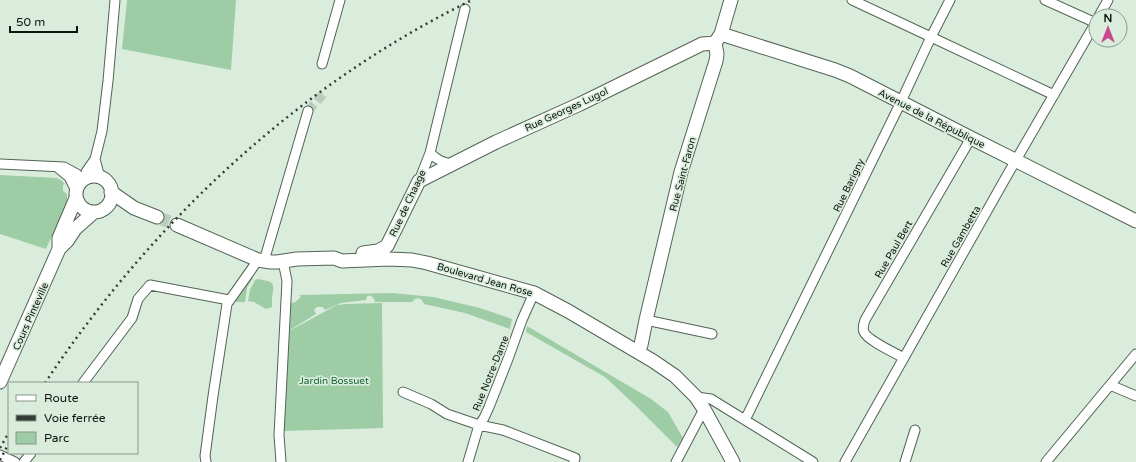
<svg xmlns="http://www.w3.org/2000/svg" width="1136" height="462" font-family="'Varela Round',sans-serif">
<rect width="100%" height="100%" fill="#daeddd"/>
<path fill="#9dcca5" d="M 127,0 L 236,0 L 231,70 L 122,49 Z
M 0,175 L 56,178 L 61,180 L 65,184 L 63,185 L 63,191 L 67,194 L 67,203 L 46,249 L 0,234 Z
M 253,275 L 253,278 L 247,288 L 245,302 L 235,302 Z
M 258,279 C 273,282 275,281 272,297 C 272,300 272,304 272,307 L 266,309 L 254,302 L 248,301 L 250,290 L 255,280 Z
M 392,293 L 433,297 L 480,308 L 512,319 L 510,329 L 465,313 L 424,304 C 422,299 420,297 415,299 L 412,302 L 375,302 C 374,298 372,295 367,296 L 366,300 L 341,303 L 325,310 L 323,307 L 317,307 L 314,310 L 316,314 L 290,330 L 291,304 L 293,302 L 294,303 L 301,297 L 299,295 Z
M 382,303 L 383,428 L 283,431 L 289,331 L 337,305 L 347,304 Z
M 527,326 L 651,399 L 668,412 L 683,438 L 677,447 L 633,403 L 605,377 L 526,332 Z"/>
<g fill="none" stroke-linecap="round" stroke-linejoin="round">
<path stroke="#bbccbe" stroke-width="9" stroke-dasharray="9 4.5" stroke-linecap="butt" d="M 308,111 L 324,93"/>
<path stroke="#bbccbe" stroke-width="13" stroke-dasharray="13 6" stroke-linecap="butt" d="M 157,217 L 177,225"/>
<defs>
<path id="street" d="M 950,0 L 931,37 L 1054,95
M 1045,0 L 1096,23
M 1099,16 L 1108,0
M 322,64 L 340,0
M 430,153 C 437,160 443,163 453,164
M 95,159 L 100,178
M 0,164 L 64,167 L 77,174 L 82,181
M 58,168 L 69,177 L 76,191
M 86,179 L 86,172 L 95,159 L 102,131 L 108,81 L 115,0
M 419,181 L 430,153 L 465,9
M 264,261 L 308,111
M 646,320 L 712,334
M 904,358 C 895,353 867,340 864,332 C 862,328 864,324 865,320 L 971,138
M 83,383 L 132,318 L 138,299 L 150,285 L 229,300
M 1110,385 L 1136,396
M 403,392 L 431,404 L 447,414 L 479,425 L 503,430 L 575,458 L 574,462
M 696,397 L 711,399 L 813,462
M 745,420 L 899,106 L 931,37 L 852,0
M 0,455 L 15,462
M 24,462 L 31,453
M 206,462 L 205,456 L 213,396 L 227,304 L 258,260
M 281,462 L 279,435 L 287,281 L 283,261
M 468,462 L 479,425 L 484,418 L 489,407 L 508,359 L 522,320 L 534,293
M 676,462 L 704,409
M 845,462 L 1005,179 L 1096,22
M 905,462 L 915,430
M 1046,462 L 1136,354"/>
<path id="secondary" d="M 721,34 L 835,70 L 850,76 L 971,138 L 1136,221
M76 194a18 18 0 1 1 36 0a18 18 0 1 1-36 0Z
M 111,192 L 134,208 L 157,217
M 177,225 L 258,260 L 271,262 L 277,262 L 297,259 L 334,258 L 342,261 L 389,259 L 412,260 L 427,263 L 534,293 L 568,311 L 653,361 L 675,376 L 696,397 L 704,409 L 733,462
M 59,249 L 59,238 L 76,198
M 363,253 L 378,251 L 387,246 L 419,181 L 496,142 L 580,104 L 694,48 L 702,44 L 715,43
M 638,352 L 641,345 L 646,320 L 681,172 L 716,61 L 717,54 L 715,43 L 721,34 L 731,0
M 0,382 L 59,249 L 67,241 L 75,229 L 94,212"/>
</defs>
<use href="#street" stroke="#536355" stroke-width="11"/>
<use href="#secondary" stroke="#536355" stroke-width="15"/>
<use href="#street" stroke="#fff" stroke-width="9"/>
<use href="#secondary" stroke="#fff" stroke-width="13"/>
<path stroke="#333d35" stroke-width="2.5" stroke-dasharray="2 4" stroke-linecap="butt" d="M 45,383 C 152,222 298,85 472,0
M 0,448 L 9,432
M 0,460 L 9,443"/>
</g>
<g text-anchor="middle" stroke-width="3.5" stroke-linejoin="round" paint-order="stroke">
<g font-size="10" fill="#0d140e" stroke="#daeddd">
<text transform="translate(566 109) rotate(-25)" y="4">Rue Georges Lugol</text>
<text transform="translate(932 118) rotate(27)" y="4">Avenue de la République</text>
<text transform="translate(682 174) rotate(-75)" y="4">Rue Saint-Faron</text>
<text transform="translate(848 185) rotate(-64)" y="4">Rue Barigny</text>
<text transform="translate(407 203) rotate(-65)" y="4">Rue de Chaage</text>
<text transform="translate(960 236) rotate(-60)" y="4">Rue Gambetta</text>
<text transform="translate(893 249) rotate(-60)" y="4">Rue Paul Bert</text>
<text transform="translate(485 279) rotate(16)" y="4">Boulevard Jean Rose</text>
<text transform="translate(30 316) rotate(-66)" y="4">Cours Pinteville</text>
<text transform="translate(490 373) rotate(-68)" y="4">Rue Notre-Dame</text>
</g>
<g font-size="10" fill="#156430" stroke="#daeddd">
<text x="334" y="384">Jardin Bossuet</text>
</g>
</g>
<rect x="8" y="382" width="130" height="72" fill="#daeddd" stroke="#88968a"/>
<rect x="16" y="395" width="20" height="6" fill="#ffffff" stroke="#88968a"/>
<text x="44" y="402" font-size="12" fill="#0d140e">Route</text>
<rect x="16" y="415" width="20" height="6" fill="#333d35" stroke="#88968a"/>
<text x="44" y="422" font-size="12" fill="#0d140e">Voie ferrée</text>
<rect x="16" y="432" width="20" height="12" fill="#9dcca5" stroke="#88968a"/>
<text x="44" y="442" font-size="12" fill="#0d140e">Parc</text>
<g transform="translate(1108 28)"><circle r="19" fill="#daeddd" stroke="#88968a"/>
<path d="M0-3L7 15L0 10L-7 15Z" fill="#c9478e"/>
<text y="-6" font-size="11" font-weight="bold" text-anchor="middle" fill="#0d140e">N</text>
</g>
<path d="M10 26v6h67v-6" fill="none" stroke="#0d140e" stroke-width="2"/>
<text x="16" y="26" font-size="12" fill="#0d140e" stroke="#daeddd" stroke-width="3" paint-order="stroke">50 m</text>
</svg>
